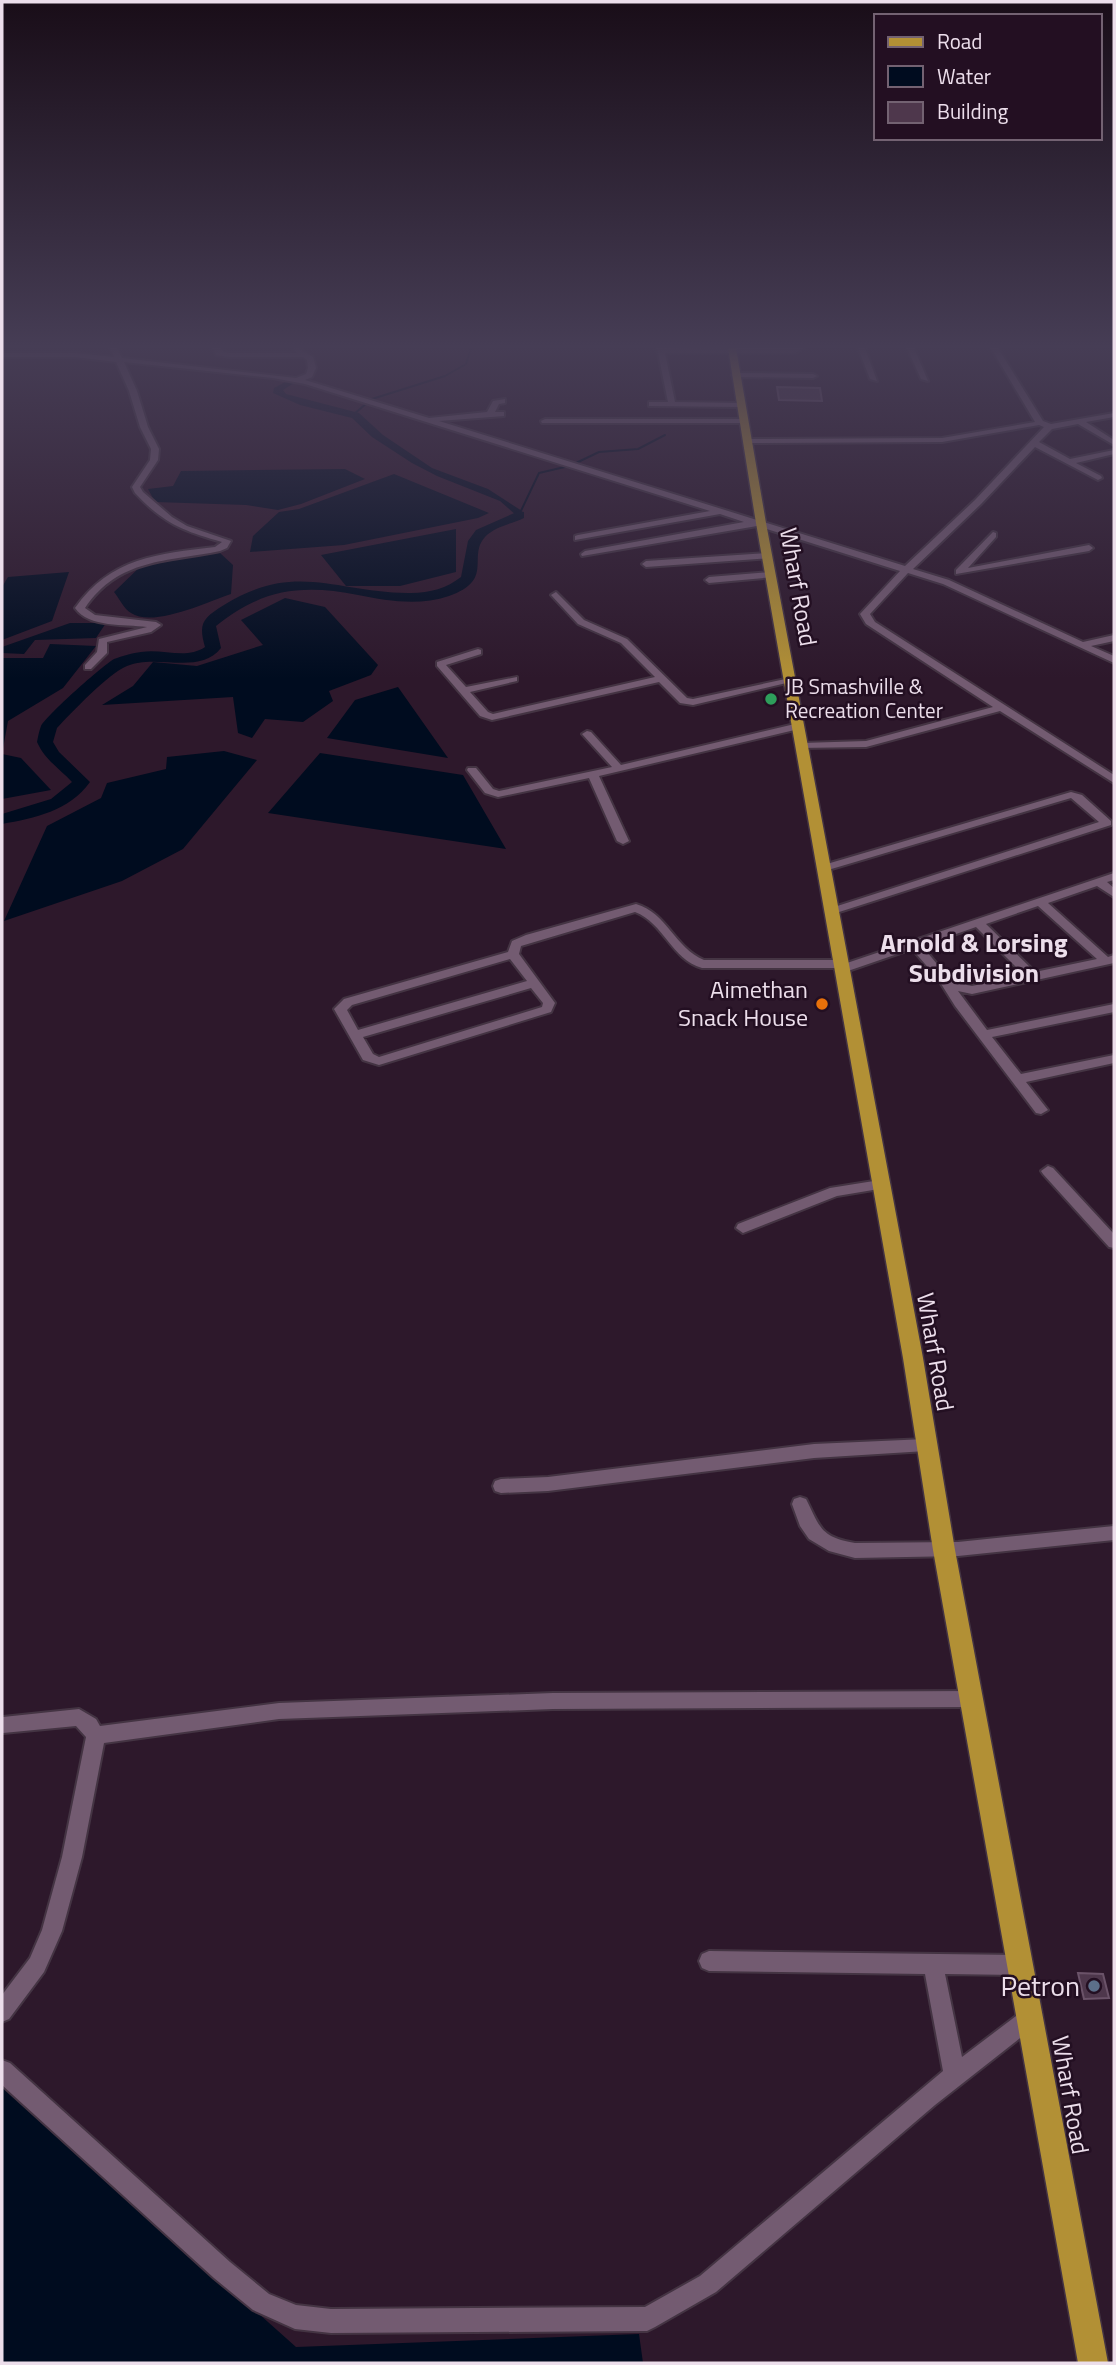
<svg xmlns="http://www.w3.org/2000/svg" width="1116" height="2365" font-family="'Titillium Web',sans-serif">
<rect width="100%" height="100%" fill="#2d182b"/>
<path fill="#000c1f" d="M 287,381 L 294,383 L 283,390 L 286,394 L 359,413 L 383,435 L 432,468 L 488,489 L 522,511 L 517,516 L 500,501 L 437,476 L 412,463 L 372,437 L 352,418 L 300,405 L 273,393 L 274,388 Z
M 345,469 L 365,479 L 301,504 L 278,510 L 246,505 L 155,502 L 148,489 L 173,486 L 181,471 Z
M 394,474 L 489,513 L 478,518 L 344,545 L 250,552 L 253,536 L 279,512 L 299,509 Z
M 456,529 L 456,572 L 400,586 L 346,586 L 321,555 Z
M 220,553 L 233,565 L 231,594 C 207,602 153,628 131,613 C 124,609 119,598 114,592 L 145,562 Z
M 69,572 L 52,621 L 2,640 L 2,587 L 8,577 Z
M 285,598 L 325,607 L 378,665 L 371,675 L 329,691 L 333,701 L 303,722 L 265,719 L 252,738 L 238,733 L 233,697 L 102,705 L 133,686 L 153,662 L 197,666 L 263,645 L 241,620 Z
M 70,623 L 106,623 L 96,638 L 35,640 L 24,654 L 2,653 L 2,647 Z
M 50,644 L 96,646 L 63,688 L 8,721 L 2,754 L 21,758 L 51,790 L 2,799 L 2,658 L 43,658 Z
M 398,687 L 448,758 L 327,738 L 355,700 Z
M 224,751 L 257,760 L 183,849 L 122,881 L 4,921 L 47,826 L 101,798 L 107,783 L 166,769 L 167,757 Z
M 320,753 L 463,775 L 506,849 L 268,813 Z
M 2,2084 L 296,2347 L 639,2334 L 643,2363 L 2,2363 Z"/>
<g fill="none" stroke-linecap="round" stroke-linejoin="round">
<path stroke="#000c1f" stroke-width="2" d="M 372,399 L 445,376 L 466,364 L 471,348
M 354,414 L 367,403
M 576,463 L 599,452 L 638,449 L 665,435
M 516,511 L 519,515 L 539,473 L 569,466"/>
<path fill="#000c1f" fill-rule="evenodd" d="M 519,511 L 524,512 L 524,518 C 512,524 495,526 485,537 C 467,557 495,580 449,596 C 419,606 388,601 358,595 C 301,584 262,589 216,626 L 221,648 C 199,676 156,653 127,666 C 109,673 71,713 57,728 L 53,742 L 59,752 L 90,782 C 69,811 35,818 2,824 L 2,814 L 51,799 L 72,782 C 59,768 45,760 37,742 C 38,737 39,731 41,726 C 48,714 102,666 114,659 C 122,656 133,653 141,652 C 162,648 186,660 205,647 C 198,623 203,618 224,605 C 296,560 339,594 411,593 C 430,593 447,588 461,577 L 468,541 L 476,530 Z"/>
</g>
<path fill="#4e374c" stroke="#6b5369" stroke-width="2" d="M 777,387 L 820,388 L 822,401 L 779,400 Z
M 1078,1973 L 1103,1974 L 1109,1998 L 1084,1999 Z"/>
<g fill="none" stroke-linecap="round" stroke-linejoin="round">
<defs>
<path id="minor" d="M 110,348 L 117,348 L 122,358 L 296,378 L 306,374 L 308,368 L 307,360 L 303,357 L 229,357 L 216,355 L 213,348 L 220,348 L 222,351 L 229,353 L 297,353 L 294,350 L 298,348 L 313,357 L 316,368 L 312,377 L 305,380 L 429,418 L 487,412 L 493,401 L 505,399 L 505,403 L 499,404 L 495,412 L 504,412 L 504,416 L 439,421 L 905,566 L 975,500 L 1044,427 L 1039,425 L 942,442 L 748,443 L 744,441 L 748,439 L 942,438 L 1035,422 L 991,348 L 998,348 L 1043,421 L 1051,424 L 1114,413 L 1114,417 L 1086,422 L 1114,440 L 1114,445 L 1078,424 L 1052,429 L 1039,442 L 1070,459 L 1114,450 L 1114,454 L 1076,463 L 1101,476 L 1102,478 L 1098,480 L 1035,447 L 981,504 L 913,569 L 949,580 L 1083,642 L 1114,635 L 1114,641 L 1091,646 L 1114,656 L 1114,663 L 943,584 L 908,573 L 870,614 L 875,622 L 1114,775 L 1114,783 L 1000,711 L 866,747 L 798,748 L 797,746 L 802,743 L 866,741 L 993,707 L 866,624 L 860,614 L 900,571 L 757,526 L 582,556 L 581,554 L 585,551 L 744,522 L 720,514 L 575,540 L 575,536 L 578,535 L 710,511 L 305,384 L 273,378 L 124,362 L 137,391 L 148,427 L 159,449 L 158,460 L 140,487 L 143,492 L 172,517 L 187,526 L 231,541 L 227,548 L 220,551 C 167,562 119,558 85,608 L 95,615 L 156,622 L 161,625 L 151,632 L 107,642 L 107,653 L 91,669 L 85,669 L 85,665 L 97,652 L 99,639 L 147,627 C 125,624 89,628 75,608 C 111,557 158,554 215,547 L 222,542 C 183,531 163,523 135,493 L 132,487 L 150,460 L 151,449 L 140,427 L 129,391 L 116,362 L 75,357 L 2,357 L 2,353 L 75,353 L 114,357 Z
M 657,348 L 729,350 L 732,348 L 804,348 L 795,353 L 665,353 L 675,402 L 744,403 L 745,405 L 741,407 L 649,406 L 649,402 L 668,402 Z
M 858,348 L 865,348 L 877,381 L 870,379 Z
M 907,348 L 914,348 L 928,381 L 921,379 Z
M 736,373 L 813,374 L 817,376 L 813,378 L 733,377 L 732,375 Z
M 545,419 L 744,419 L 748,421 L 744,423 L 542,423 L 541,421 Z
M 993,532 L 996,533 L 996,537 L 968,568 L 1089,545 L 1093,548 L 1089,551 L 956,574 L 956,570 Z
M 768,553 L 771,554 L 771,558 L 646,567 L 642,564 L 646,561 Z
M 771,572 L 775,575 L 774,577 L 709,583 L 705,580 L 709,577 Z
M 556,592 L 584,620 L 627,639 L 687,698 L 693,699 L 790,678 L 795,681 L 693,705 L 680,703 L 659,682 L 492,720 L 480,716 L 437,666 L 437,662 L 478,649 L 481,650 L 481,654 L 446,665 L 466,687 L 517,677 L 517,681 L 470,692 L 488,712 L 493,714 L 655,677 L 621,643 L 578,624 L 551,595 Z
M 799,723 L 803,724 L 803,728 L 599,776 L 629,841 L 623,844 L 617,841 L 589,778 L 498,797 L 485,793 L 467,770 L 468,768 L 476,768 L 493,789 L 499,791 L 612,767 L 582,734 L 587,731 L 591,732 L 621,765 Z
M 1071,792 L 1082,795 L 1111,821 L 1111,825 L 836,913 L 828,913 L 826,911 L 828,909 L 1099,822 L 1071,798 L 828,870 L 820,870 L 820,866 Z
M 1114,873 L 1114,880 L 1107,882 L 1114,888 L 1114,897 L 1097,886 L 1048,903 L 1108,957 L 1114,955 L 1114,963 L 972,994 L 958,991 L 987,1030 L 1114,1004 L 1114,1012 L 992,1037 L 1021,1074 L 1114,1055 L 1114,1063 L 1026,1082 L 1048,1110 L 1041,1114 L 1036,1113 L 955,1006 L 938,979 L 912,949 L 842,973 L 838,972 L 837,968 L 702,968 C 671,959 664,923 635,912 L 521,946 L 519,954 L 555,1003 L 551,1012 L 379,1065 L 363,1060 L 334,1009 L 344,999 L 508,952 L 512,941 L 526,935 L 636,904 C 667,913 675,948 704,960 L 842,960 L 847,963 ZM 1038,906 L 1097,959 L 1035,972 L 986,924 ZM 976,927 L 1024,975 L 972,986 L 952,982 L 922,946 ZM 510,959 L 527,981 L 358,1030 L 347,1010 L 352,1005 ZM 531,988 L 543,1003 L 542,1007 L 379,1057 L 373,1054 L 363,1037 Z
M 1048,1166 L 1053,1168 L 1114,1234 L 1114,1248 L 1109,1247 L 1043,1174 L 1041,1171 Z
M 880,1180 L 887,1185 L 885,1188 L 837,1196 L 743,1233 L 736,1228 L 738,1224 L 830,1188 Z
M 926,1439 L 932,1440 L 934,1445 L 932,1450 L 926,1451 L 814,1458 L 548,1491 L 501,1493 L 495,1491 L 493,1486 L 495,1481 L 501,1479 L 548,1477 L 814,1444 Z
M 800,1497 L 806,1499 C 820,1527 820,1537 855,1543 L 958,1542 L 1114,1526 L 1114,1540 L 958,1556 L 855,1558 L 829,1551 L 809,1539 L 800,1526 L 792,1504 L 794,1499 Z
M 971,1691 L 977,1693 L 980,1699 L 977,1705 L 971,1707 L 553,1709 L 279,1719 L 104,1743 L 82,1857 L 62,1931 L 44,1972 L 9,2019 L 2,2022 L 2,1995 L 30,1958 L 42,1930 L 62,1857 L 86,1737 L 76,1726 L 3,1733 L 3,1717 L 79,1709 L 96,1719 L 100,1726 L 279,1703 L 553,1693 Z
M 709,1951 L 1021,1955 L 1028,1958 L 1031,1965 L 1028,1972 L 1021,1975 L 945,1974 L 962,2057 L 1024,2010 L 1031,2007 L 1038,2010 L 1041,2017 L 1038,2024 L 935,2105 L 716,2292 L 655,2327 L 647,2331 L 331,2333 L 295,2329 L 253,2310 L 214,2278 L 2,2085 L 2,2060 L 10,2063 L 230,2262 L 269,2294 L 296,2305 L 331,2309 L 645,2307 L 700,2276 L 943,2071 L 925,1974 L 709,1971 L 702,1968 L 699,1961 L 702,1954 Z"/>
<path id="major" d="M 728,348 L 736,348 L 766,523 L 923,1358 L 955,1550 L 1108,2363 L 1078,2363 L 933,1550 L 903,1358 L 756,523 Z"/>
</defs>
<use href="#minor" stroke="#443443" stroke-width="4"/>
<use href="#major" stroke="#443443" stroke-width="3"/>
<use href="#minor" fill="#735b71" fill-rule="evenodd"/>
<use href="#major" fill="#b29035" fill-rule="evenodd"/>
</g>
<linearGradient id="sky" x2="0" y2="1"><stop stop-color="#190d18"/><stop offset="0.51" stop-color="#463d55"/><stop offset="1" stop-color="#463d55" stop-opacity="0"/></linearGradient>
<rect width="1116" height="679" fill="url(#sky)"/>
<circle fill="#2e9e5b" stroke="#230f22" stroke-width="2.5" cx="771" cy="699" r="7"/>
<circle fill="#e8710a" stroke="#230f22" stroke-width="2.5" cx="822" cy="1004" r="7"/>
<circle fill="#5c6f8a" stroke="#230f22" stroke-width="2.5" cx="1094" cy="1986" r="7"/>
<g text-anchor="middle" stroke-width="5" stroke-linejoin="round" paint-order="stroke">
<g font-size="21" fill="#ecdeeb" stroke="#230f22" text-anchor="start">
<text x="785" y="694">JB Smashville &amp;<tspan x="785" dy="24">Recreation Center</tspan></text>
</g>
<g font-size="24" fill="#ecdeeb" stroke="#230f22">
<text transform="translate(798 587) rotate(80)" y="8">Wharf Road</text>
<text transform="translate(935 1352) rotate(80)" y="8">Wharf Road</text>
<text transform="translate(1070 2095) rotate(80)" y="8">Wharf Road</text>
</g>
<g font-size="24" fill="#ecdeeb" stroke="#230f22" text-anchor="end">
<text x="808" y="998">Aimethan<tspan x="808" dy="28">Snack House</tspan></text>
</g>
<g font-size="26" font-weight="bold" fill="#ecdeeb" stroke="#230f22">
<text x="974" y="952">Arnold &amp; Lorsing<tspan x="974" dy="30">Subdivision</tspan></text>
</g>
<g font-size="28" fill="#ecdeeb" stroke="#230f22" text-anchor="end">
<text x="1080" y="1996">Petron</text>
</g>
</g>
<rect width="1116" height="2365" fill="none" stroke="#ecdeeb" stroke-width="7"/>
<rect x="874" y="14" width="228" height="126" fill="#230f22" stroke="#736272" stroke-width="2"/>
<rect x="888" y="37" width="35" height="10" fill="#b29035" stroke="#736272" stroke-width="2"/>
<text x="937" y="49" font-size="21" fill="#ecdeeb">Road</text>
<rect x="888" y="66" width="35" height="21" fill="#000c1f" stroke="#736272" stroke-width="2"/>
<text x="937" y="84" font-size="21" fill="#ecdeeb">Water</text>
<rect x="888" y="102" width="35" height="21" fill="#4e374c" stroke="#736272" stroke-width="2"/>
<text x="937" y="119" font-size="21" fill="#ecdeeb">Building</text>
</svg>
